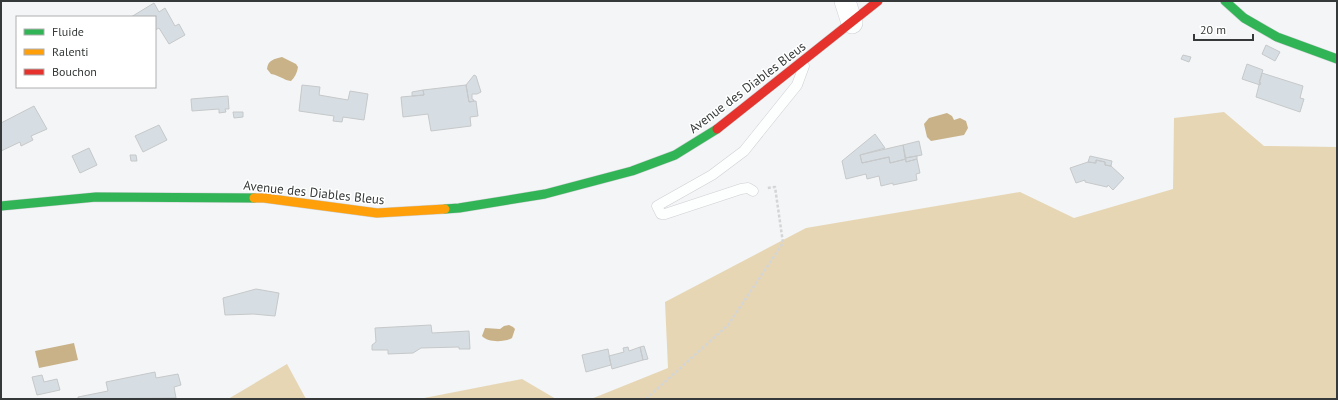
<svg xmlns="http://www.w3.org/2000/svg" width="1338" height="400" font-family="'PT Sans',sans-serif">
<rect width="100%" height="100%" fill="#f3f5f7"/>
<path fill="#e7d6b4" d="M 1224,112 L 1264,146 L 1337,147 L 1337,399 L 591,399 L 668,368 L 665,302 L 806,228 L 1020,192 L 1074,218 L 1173,189 L 1174,118 Z
M 287,364 L 306,399 L 228,399 Z
M 522,379 L 556,399 L 419,399 Z"/>
<path fill="#c9b288" d="M 282,57 L 296,64 L 298,67 C 297,73 295,77 291,81 C 283,80 279,75 271,74 L 267,69 C 268,60 274,59 282,57 Z
M 947,113 L 952,116 L 954,120 L 960,118 L 966,121 L 968,128 L 964,135 L 931,141 L 927,137 L 924,124 L 929,118 Z
M 509,325 L 513,327 L 515,329 L 512,338 C 505,342 488,343 482,336 L 485,328 L 500,329 L 504,326 Z
M 74,343 L 78,360 L 39,368 L 35,351 Z"/>
<path fill="#d6dee3" stroke="#c6c8c9" d="M 154,3 L 159,12 L 165,8 L 175,26 L 179,24 L 185,35 L 169,44 L 159,28 L 155,30 L 155,17 L 131,17 Z
M 1266,45 L 1280,52 L 1275,61 L 1262,54 Z
M 1183,55 L 1191,57 L 1189,62 L 1181,59 Z
M 1247,64 L 1263,70 L 1259,82 L 1261,83 L 1260,85 L 1242,79 Z
M 1262,73 L 1303,86 L 1300,98 L 1304,99 L 1300,112 L 1256,97 Z
M 474,75 L 476,76 L 481,92 L 477,94 L 472,94 L 472,99 L 474,100 L 474,101 L 469,102 L 466,85 Z
M 302,85 L 320,87 L 319,95 L 348,100 L 350,91 L 368,94 L 364,120 L 343,117 L 342,122 L 333,121 L 334,116 L 299,111 Z
M 466,85 L 469,102 L 476,101 L 478,116 L 470,117 L 471,126 L 431,131 L 428,114 L 403,117 L 401,97 L 424,95 L 423,90 Z
M 423,90 L 424,95 L 412,96 L 412,92 Z
M 228,96 L 229,109 L 225,109 L 226,112 L 219,113 L 219,109 L 192,111 L 191,99 Z
M 34,106 L 47,129 L 31,136 L 33,140 L 21,146 L 20,142 L 1,151 L 1,123 Z
M 233,112 L 243,112 L 243,117 L 234,118 Z
M 159,125 L 167,140 L 143,152 L 135,136 Z
M 875,134 L 885,148 L 860,155 L 862,163 L 889,157 L 890,163 L 906,159 L 906,162 L 917,159 L 920,173 L 916,174 L 917,180 L 893,185 L 893,183 L 881,186 L 879,176 L 867,179 L 866,174 L 846,179 L 842,161 Z
M 919,141 L 922,155 L 905,158 L 903,145 Z
M 903,145 L 906,159 L 890,163 L 889,157 L 862,163 L 860,155 Z
M 89,148 L 97,165 L 80,173 L 72,156 Z
M 130,155 L 136,155 L 137,161 L 131,161 Z
M 917,156 L 917,159 L 906,162 L 905,158 Z
M 1090,156 L 1112,161 L 1111,166 L 1105,165 L 1105,162 L 1096,160 L 1096,163 L 1088,162 Z
M 1096,160 L 1105,162 L 1105,165 L 1111,166 L 1124,178 L 1113,190 L 1108,185 L 1107,187 L 1085,182 L 1085,180 L 1076,183 L 1070,168 L 1088,162 L 1096,163 Z
M 256,289 L 279,293 L 275,316 L 253,314 L 225,315 L 223,298 Z
M 431,325 L 432,333 L 469,331 L 470,349 L 459,349 L 459,347 L 421,348 L 413,353 L 388,354 L 388,350 L 372,350 L 372,345 L 376,342 L 375,328 Z
M 644,346 L 648,359 L 643,360 L 640,347 Z
M 628,347 L 629,351 L 640,347 L 643,360 L 612,369 L 609,356 L 624,352 L 623,348 Z
M 608,349 L 611,365 L 586,372 L 582,355 Z
M 155,372 L 156,378 L 178,374 L 181,385 L 174,387 L 176,398 L 78,399 L 78,397 L 108,391 L 106,382 Z
M 42,375 L 44,382 L 57,379 L 60,390 L 37,395 L 32,377 Z"/>
<g fill="none" stroke-linecap="round" stroke-linejoin="round">
<defs>
<path id="lane" d="M 753,191 L 748,188 L 741,189 L 665,214 L 661,214 L 657,206 L 712,175 L 744,151 L 797,85 L 804,66"/>
<path id="street" d="M 845,1 L 852,23"/>
<path id="fast" d="M 1225,1 L 1244,18 L 1277,37 L 1337,59
M 1,206 L 96,197 L 254,198
M 445,209 L 459,208 L 545,194 L 632,171 L 675,155 L 717,129"/>
<path id="slow" d="M 254,198 L 264,198 L 377,213 L 445,209"/>
<path id="jam" d="M 717,129 L 878,1"/>
</defs>
<use href="#lane" stroke="#ced0d2" stroke-width="11"/>
<use href="#street" stroke="#ced0d2" stroke-width="22"/>
<use href="#fast" stroke="#ced0d2" stroke-width="10"/>
<use href="#slow" stroke="#ced0d2" stroke-width="10"/>
<use href="#jam" stroke="#ced0d2" stroke-width="10"/>
<path stroke="#d4d5d5" stroke-width="2.5" stroke-dasharray="3 2" stroke-linecap="butt" d="M 646,399 L 728,325 L 783,243 L 775,187 L 767,188"/>
<use href="#lane" stroke="#fdfefe" stroke-width="10"/>
<use href="#street" stroke="#fdfefe" stroke-width="21"/>
<use href="#fast" stroke="#30b455" stroke-width="9"/>
<use href="#slow" stroke="#ff9f0a" stroke-width="9"/>
<use href="#jam" stroke="#e5322d" stroke-width="9"/>
</g>
<g text-anchor="middle" stroke-width="3" stroke-linejoin="round" paint-order="stroke">
<g font-size="13" fill="#363939" stroke="#fff">
<text transform="translate(747 87) rotate(-37)" y="5">Avenue des Diables Bleus</text>
<text transform="translate(314 192) rotate(6)" y="5">Avenue des Diables Bleus</text>
</g>
</g>
<rect width="1338" height="400" fill="none" stroke="#363939" stroke-width="4"/>
<rect x="16" y="16" width="140" height="72" fill="#ffffff" stroke="#afb0b0"/>
<rect x="24" y="29" width="20" height="6" fill="#30b455" stroke="#afb0b0"/>
<text x="52" y="36" font-size="12" fill="#363939">Fluide</text>
<rect x="24" y="49" width="20" height="6" fill="#ff9f0a" stroke="#afb0b0"/>
<text x="52" y="56" font-size="12" fill="#363939">Ralenti</text>
<rect x="24" y="69" width="20" height="6" fill="#e5322d" stroke="#afb0b0"/>
<text x="52" y="76" font-size="12" fill="#363939">Bouchon</text>
<path d="M1194 34v6h59v-6" fill="none" stroke="#363939" stroke-width="2"/>
<text x="1200" y="34" font-size="12" fill="#363939" stroke="#ffffff" stroke-width="3" paint-order="stroke">20 m</text>
</svg>
